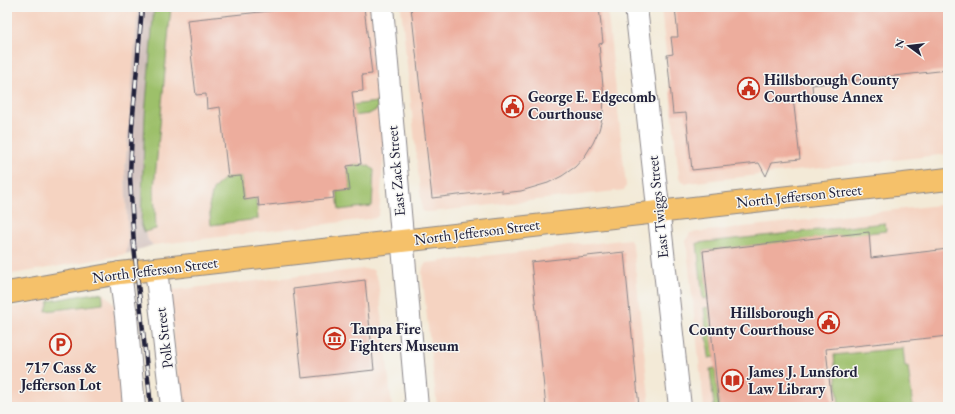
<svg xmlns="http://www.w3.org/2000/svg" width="955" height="414" font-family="'EB Garamond',serif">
<rect width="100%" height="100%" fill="#f6f6f2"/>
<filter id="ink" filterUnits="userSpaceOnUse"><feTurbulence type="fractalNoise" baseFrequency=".025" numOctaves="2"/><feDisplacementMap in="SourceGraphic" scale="8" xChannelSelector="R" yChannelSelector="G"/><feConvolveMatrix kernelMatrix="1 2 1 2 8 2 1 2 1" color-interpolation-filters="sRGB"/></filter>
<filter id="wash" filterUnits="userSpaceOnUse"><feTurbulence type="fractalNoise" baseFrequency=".012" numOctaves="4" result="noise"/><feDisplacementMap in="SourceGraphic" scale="16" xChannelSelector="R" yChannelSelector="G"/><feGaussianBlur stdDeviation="0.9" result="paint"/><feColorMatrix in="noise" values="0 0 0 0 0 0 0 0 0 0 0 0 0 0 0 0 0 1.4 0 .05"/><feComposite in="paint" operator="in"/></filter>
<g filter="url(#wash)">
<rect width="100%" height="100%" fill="#f3ead7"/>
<path fill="#f5d3c1" d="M 7,7 L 138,7 L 125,171 L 128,243 L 126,254 L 101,259 L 7,275 Z
M 154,7 L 376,7 L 387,114 L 379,214 L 376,218 L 153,245 L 148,240 L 141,224 Z
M 401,7 L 607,7 L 626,186 L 624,190 L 430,212 L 425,212 L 422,210 Z
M 661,7 L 948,7 L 948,154 L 686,183 L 681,180 L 679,177 Z
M 948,204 L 948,407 L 704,407 L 686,240 L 690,233 Z
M 630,239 L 633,247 L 650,407 L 437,407 L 422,273 L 423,267 L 426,263 Z
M 364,269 L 370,269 L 373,270 L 378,280 L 392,407 L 181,407 L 169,295 L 170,292 L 173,290 Z
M 95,293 L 103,294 L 110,299 L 114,305 L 125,407 L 7,407 L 7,308 Z"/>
<path fill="#d1c0bc" d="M 138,7 L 154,7 L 145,116 L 141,224 L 148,240 L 153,245 L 126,254 L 128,243 L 125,171 Z"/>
<path fill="#9dc06a" stroke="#607152" d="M 154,7 L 171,7 L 154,189 L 156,229 L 144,232 L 141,224 L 145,116 Z
M 377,102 L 378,109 L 369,114 L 352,116 L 351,105 Z
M 361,164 L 369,166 L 374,170 L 372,206 L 339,210 L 337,191 L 350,190 L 347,166 Z
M 241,176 L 244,200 L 256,198 L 258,219 L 211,225 L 209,206 L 213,190 L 221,181 L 228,177 Z
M 885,223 L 886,231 L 703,251 L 708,298 L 703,299 L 697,243 Z
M 95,293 L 102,294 L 103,298 L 103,304 L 46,311 L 49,301 Z
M 709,307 L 714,357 L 709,358 L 704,308 Z
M 903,348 L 905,367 L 908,367 L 913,407 L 839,407 L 834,355 Z
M 715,368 L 719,407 L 714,407 L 710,369 Z"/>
<g id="blocks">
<path fill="#edad9d" d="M 306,7 L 364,7 L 372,74 L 362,75 L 363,91 L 352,92 L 361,164 L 347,166 L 350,190 L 333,192 L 334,198 L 259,206 L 258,198 L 244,200 L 241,176 L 228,177 L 220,107 L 207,109 L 206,94 L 196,95 L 187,20 Z
M 411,7 L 599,7 L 603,43 L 599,44 L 604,97 L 603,115 L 599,130 L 593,143 L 585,156 L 575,167 L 562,176 L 548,183 L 521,191 L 502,193 L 502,190 L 432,198 Z
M 675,7 L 948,7 L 948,70 L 812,85 L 813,95 L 793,97 L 800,159 L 772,162 L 766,176 L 759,163 L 692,170 L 686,113 L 673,114 L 667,55 L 673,54 L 671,37 L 678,37 Z
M 869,232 L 871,258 L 948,249 L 948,336 L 826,349 L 832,405 L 816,407 L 719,407 L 703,251 Z
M 624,252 L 639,407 L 546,407 L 531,262 Z
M 365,280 L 374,370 L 302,378 L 293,289 Z"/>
</g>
</g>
<g filter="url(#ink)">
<use href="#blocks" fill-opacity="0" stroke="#8a8689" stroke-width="1"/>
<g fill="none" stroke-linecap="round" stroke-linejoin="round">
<defs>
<path id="minor" d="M 382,7 L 417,407
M 636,7 L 680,407
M 156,269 L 172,407
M 120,273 L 126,316 L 134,407"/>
<path id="major" d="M 7,293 L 120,273 L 948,179"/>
</defs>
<use href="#minor" stroke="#8a8689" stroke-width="24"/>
<use href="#major" stroke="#8a8689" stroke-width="24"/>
<use href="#minor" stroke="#fff" stroke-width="22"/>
<use href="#major" stroke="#f5c16b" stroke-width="22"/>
<defs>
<path id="rail" d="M 142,7 L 132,127 L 130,177 L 134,246 L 151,407"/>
</defs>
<use href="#rail" stroke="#22223b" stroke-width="4.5"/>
<use href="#rail" stroke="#f6f6f2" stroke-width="3" stroke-dasharray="9" stroke-linecap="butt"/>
</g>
</g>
<defs>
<symbol id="civic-ring" viewBox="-11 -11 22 22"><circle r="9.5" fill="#f6f6f2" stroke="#c8321e" stroke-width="1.5"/><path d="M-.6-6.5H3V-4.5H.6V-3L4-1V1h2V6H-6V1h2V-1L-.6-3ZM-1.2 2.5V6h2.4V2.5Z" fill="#c8321e"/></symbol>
<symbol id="museum-ring" viewBox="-11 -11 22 22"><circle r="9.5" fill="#f6f6f2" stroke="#c8321e" stroke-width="1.5"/><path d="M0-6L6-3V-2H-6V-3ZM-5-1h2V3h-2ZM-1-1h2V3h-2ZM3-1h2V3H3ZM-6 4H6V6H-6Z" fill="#c8321e"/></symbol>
<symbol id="parking-ring" viewBox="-11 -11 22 22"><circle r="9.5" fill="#f6f6f2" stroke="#c8321e" stroke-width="1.5"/><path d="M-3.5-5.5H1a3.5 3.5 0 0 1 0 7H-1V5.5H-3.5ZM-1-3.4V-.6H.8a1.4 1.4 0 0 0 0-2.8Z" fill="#c8321e"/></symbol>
<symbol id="library-ring" viewBox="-11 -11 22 22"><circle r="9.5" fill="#f6f6f2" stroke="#c8321e" stroke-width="1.5"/><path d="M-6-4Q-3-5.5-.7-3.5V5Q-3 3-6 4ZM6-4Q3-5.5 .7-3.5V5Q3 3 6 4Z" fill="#c8321e"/></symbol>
</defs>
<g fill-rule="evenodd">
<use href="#civic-ring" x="736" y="76" width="25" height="25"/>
<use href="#civic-ring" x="500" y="94" width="25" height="25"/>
<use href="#civic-ring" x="816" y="310" width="25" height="25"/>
<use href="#museum-ring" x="322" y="326" width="25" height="25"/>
<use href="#parking-ring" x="48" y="332" width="25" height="25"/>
<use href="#library-ring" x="720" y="368" width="25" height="25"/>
</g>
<g text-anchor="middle" stroke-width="3" stroke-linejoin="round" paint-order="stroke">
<g font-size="15" font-weight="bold" fill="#22223b" stroke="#f6f6f2" text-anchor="start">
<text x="764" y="85">Hillsborough County<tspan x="764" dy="17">Courthouse Annex</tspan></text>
<text x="528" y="102">George E. Edgecomb<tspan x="528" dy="17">Courthouse</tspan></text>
<text x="814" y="318" text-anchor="end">Hillsborough<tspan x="814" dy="17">County Courthouse</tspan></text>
<text x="350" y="334">Tampa Fire<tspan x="350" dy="17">Fighters Museum</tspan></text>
<text x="61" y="373" text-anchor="middle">717 Cass &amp;<tspan x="61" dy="17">Jefferson Lot</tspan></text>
<text x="748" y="377">James J. Lunsford<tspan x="748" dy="17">Law Library</tspan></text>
</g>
<g font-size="15" fill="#22223b" stroke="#f6f6f2">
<text transform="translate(396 171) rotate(-95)" y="5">East Zack Street</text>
<text transform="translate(799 196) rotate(-6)" y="5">North Jefferson Street</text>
<text transform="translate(658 207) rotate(-96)" y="5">East Twiggs Street</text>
<text transform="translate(477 232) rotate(-7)" y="5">North Jefferson Street</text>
<text transform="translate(155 270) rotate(-7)" y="5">North Jefferson Street</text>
<text transform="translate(164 338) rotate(-97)" y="5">Polk Street</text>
</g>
</g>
<rect width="955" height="414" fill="none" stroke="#f6f6f2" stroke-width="24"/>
<g transform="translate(909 46) rotate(285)" stroke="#f6f6f2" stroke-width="3" paint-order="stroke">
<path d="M0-3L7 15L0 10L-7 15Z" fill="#22223b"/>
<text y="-6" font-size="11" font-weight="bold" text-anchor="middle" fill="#22223b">N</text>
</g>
</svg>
